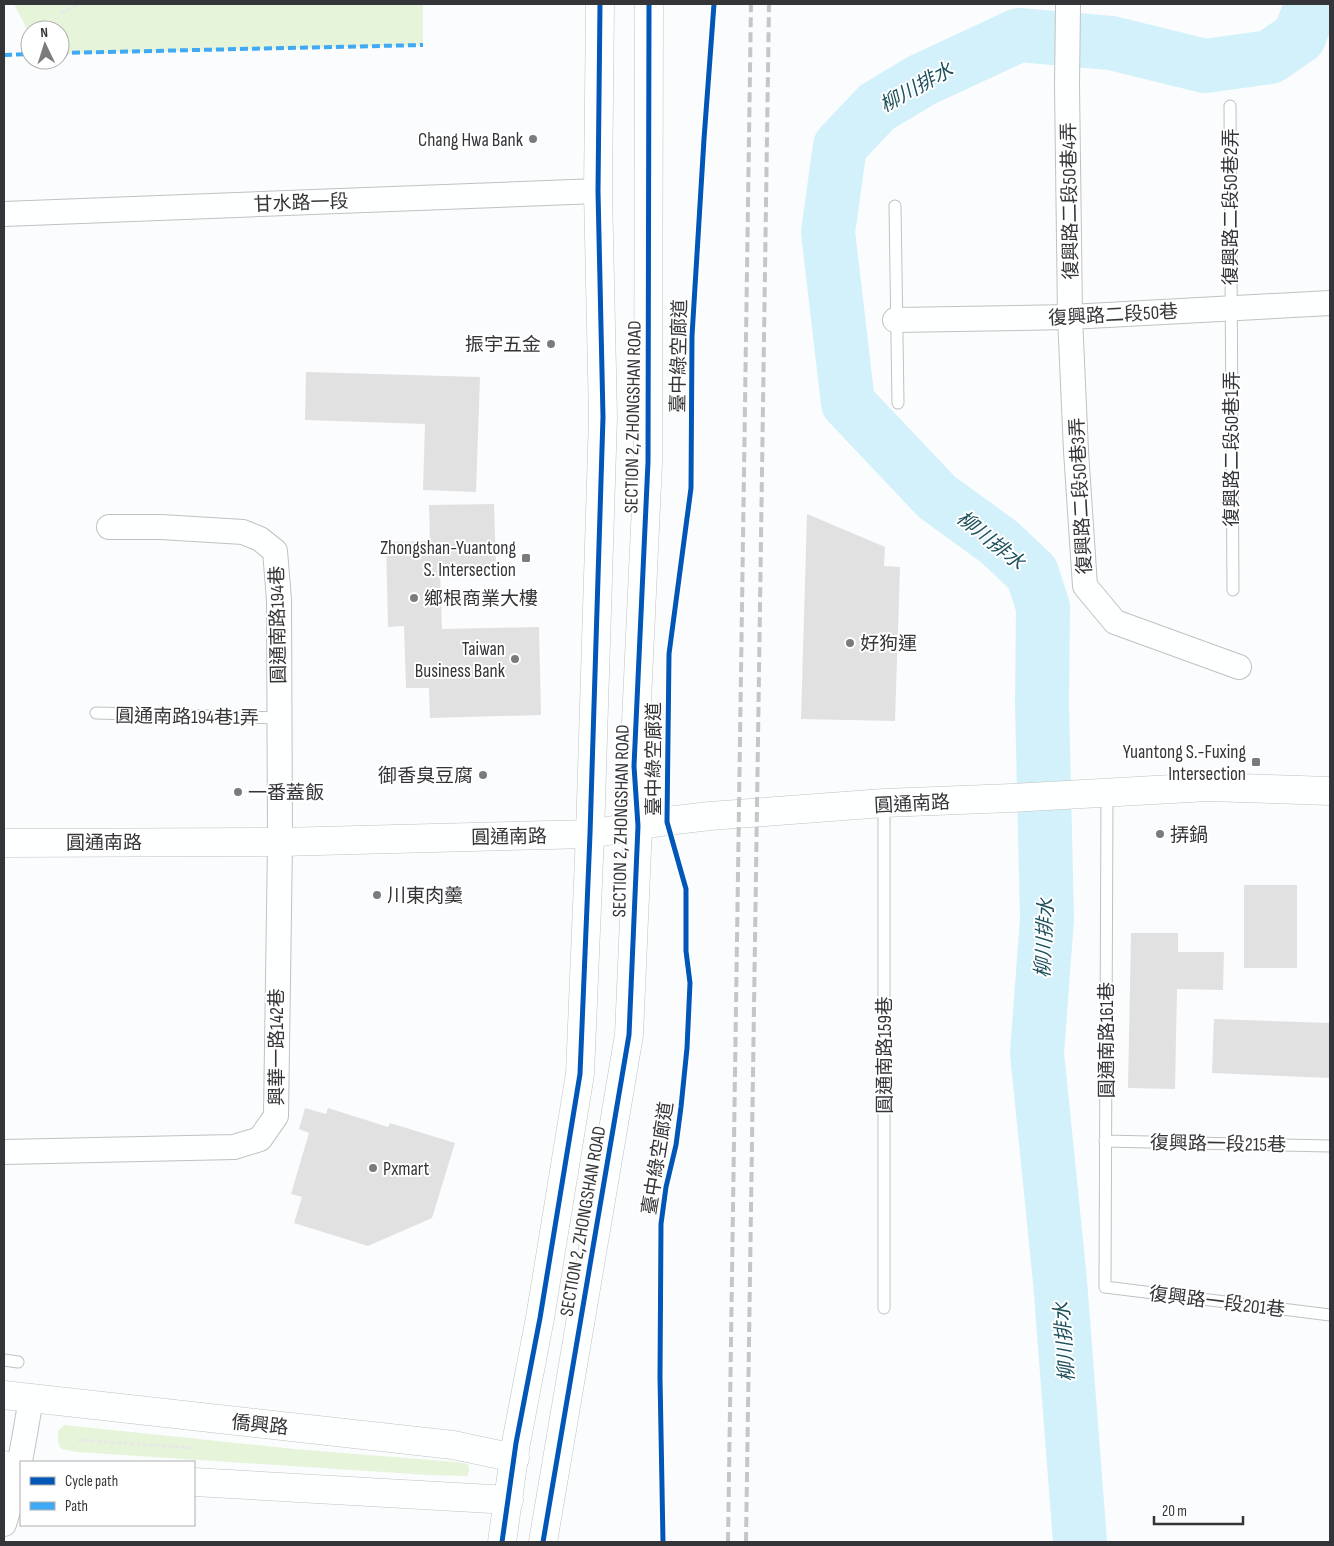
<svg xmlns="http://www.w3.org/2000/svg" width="1334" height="1546" font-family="'Sofia Sans Condensed','Noto Sans TC',sans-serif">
<rect width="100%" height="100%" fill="#fbfcfd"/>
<path fill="#e6f4da" d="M 14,4 L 423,4 L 423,45 L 60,54 L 60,30 L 30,30 L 30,35 Z
M 64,1425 L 294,1449 L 456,1462 L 468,1464 L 469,1471 L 467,1476 L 428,1475 L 77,1452 L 61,1449 L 58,1442 L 58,1431 Z"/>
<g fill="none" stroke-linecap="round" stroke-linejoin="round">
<path stroke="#d3f1fa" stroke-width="54" d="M 1080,1542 L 1060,1281 L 1037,1053 L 1047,919 L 1042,704 L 1043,607 L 1032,573 L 999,542 L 937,497 L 848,403 L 828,232 L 840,146 L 877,107 L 922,80 L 1019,35 L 1111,43 L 1205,66 L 1270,57 L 1299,37 L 1312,4"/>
</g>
<path fill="#e2e1e2" d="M 306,372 L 480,377 L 476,492 L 423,490 L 425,424 L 305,420 Z
M 494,504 L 496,568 L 440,570 L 442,629 L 539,627 L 541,715 L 430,718 L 429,688 L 406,688 L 404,626 L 388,627 L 386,542 L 430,541 L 429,505 Z
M 807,514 L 885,547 L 884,566 L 900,567 L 895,721 L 801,719 Z
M 1244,885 L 1297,885 L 1297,968 L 1244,968 Z
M 1131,933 L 1178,933 L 1178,952 L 1224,952 L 1223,990 L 1177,989 L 1175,1089 L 1128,1088 Z
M 1214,1019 L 1330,1023 L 1329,1078 L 1212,1073 Z
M 305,1108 L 326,1114 L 328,1108 L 388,1127 L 390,1123 L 455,1143 L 432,1218 L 368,1246 L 294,1223 L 302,1197 L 291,1194 L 309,1133 L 299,1129 Z"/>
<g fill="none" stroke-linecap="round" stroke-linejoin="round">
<defs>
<path id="service" d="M 1230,106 L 1233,590
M 895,206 L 898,403
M 96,713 L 279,718
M 1107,793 L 1105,1287 L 1330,1315
M 1105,1141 L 1330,1146
M 884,1308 L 884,803
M 4,1360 L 18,1362"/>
<path id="minor" d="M 1068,4 L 1067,85 L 1070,317 L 1076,451 L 1085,586 L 1115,622 L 1239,667
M 4,214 L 598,191
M 895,320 L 1070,317 L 1330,303
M 4,1152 L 234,1147 L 260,1139 L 276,1116 L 280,842 L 279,600 L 275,551 L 260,539 L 243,532 L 161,527 L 109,527
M 4,1524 C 17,1483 24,1441 31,1398"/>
<path id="tertiary" d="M 4,843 L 280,842 L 590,834 L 667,821 L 710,816 L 884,803 L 1012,798 L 1208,787 L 1330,791
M 4,1395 L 453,1445 L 515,1458
M 4,1465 L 21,1468
M 194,1482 L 509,1500"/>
<path id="primary" d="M 502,1542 L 516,1443 L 540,1318 L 580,1074 L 590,834 L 603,417 L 598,191 L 600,4
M 543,1542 L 629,1035 L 638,826 L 634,766 L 648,462 L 649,4"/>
</defs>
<use href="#service" stroke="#c0c1c2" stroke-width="13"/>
<use href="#minor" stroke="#c0c1c2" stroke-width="26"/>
<use href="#tertiary" stroke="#c0c1c2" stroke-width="29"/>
<use href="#primary" stroke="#c0c1c2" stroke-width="29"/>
<path stroke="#e7e8e8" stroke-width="3" stroke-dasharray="4 2.5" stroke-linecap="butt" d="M 61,12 L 81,4
M 78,1440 L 194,1448"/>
<use href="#service" stroke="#feffff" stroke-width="11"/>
<use href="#minor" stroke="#feffff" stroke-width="24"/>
<use href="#tertiary" stroke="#feffff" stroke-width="28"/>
<use href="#primary" stroke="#feffff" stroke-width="28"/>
<path stroke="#c5c6c7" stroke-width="4" stroke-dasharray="10 5" stroke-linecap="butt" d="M 728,1542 L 751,4
M 746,1542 L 769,4"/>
<path stroke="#3fa9f5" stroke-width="4" stroke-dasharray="8 4" stroke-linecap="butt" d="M 60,53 L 423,45
M 4,55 L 30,54"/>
<defs>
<path id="cycleway" d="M 502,1542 L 516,1443 L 540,1318 L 580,1074 L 590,834 L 603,417 L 598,191 L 600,4
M 543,1542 L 629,1035 L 638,826 L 634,766 L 648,462 L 649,4
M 663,1542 L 660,1377 L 661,1224 L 666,1187 L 676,1145 L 681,1107 L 687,1048 L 690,983 L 686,951 L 686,889 L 667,822 L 669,654 L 691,488 L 692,336 L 704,139 L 714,4"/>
</defs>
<use href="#cycleway" stroke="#fff" stroke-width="8"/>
<use href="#cycleway" stroke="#0057b8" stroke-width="5"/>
</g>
<g fill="#7a7b7d" stroke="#fff" stroke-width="2">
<circle cx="533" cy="139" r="5"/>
<circle cx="551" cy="344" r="5"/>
<rect x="521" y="553" width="10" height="10" rx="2.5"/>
<circle cx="414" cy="598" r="5"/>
<circle cx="850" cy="643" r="5"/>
<circle cx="515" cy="659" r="5"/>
<rect x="1251" y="757" width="10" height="10" rx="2.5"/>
<circle cx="483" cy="775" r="5"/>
<circle cx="238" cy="792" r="5"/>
<circle cx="1160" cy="834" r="5"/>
<circle cx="377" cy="895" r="5"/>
<circle cx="373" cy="1168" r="5"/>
</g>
<g text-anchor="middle" stroke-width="4" stroke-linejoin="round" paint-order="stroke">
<g font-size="19" fill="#343538" stroke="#fff" text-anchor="end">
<text x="523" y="146">Chang Hwa Bank</text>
<text x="541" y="351">振宇五金</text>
<text x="516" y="554">Zhongshan-Yuantong<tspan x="516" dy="22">S. Intersection</tspan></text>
<text x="424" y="605" text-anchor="start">鄉根商業大樓</text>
<text x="860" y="650" text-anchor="start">好狗運</text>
<text x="505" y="655">Taiwan<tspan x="505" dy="22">Business Bank</tspan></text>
<text x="1246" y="758">Yuantong S.-Fuxing<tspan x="1246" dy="22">Intersection</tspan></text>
<text x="473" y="782">御香臭豆腐</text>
<text x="248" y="799" text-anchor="start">一番蓋飯</text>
<text x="1170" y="841" text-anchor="start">挵鍋</text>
<text x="387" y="902" text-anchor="start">川東肉羹</text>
<text x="383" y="1175" text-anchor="start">Pxmart</text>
</g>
<g font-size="19" fill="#343538" stroke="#fff">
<text transform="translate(1069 201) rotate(-91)" y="7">復興路二段50巷4弄</text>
<text transform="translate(301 202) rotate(-2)" y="7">甘水路一段</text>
<text transform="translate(1230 207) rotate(-90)" y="7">復興路二段50巷2弄</text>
<text transform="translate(1113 314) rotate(-3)" y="7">復興路二段50巷</text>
<text transform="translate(678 356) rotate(-89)" y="7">臺中綠空廊道</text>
<text transform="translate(632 417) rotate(-89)" y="7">SECTION 2, ZHONGSHAN ROAD</text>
<text transform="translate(1231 449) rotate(-90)" y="7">復興路二段50巷1弄</text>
<text transform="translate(1080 496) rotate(-93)" y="7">復興路二段50巷3弄</text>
<text transform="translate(277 625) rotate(-91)" y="7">圓通南路194巷</text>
<text transform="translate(187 716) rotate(1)" y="7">圓通南路194巷1弄</text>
<text transform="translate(653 759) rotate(-90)" y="7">臺中綠空廊道</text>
<text transform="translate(912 803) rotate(-3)" y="7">圓通南路</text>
<text transform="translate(620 821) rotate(-89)" y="7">SECTION 2, ZHONGSHAN ROAD</text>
<text transform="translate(509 836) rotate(-1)" y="7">圓通南路</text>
<text x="104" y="849">圓通南路</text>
<text transform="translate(1106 1040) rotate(-90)" y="7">圓通南路161巷</text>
<text transform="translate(276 1047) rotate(-90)" y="7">興華一路142巷</text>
<text transform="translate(884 1055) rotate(-90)" y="7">圓通南路159巷</text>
<text transform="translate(1218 1143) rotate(1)" y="7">復興路一段215巷</text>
<text transform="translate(657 1158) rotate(-81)" y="7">臺中綠空廊道</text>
<text transform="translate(582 1221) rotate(-80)" y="7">SECTION 2, ZHONGSHAN ROAD</text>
<text transform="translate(1217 1301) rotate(7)" y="7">復興路一段201巷</text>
<text transform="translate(260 1424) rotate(6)" y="7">僑興路</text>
</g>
<g font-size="20" font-style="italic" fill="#1d515e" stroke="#fff">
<text transform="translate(916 87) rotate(-29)" y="7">柳川排水</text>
<text transform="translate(991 540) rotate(39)" y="7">柳川排水</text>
<text transform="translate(1044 938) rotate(-87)" y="7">柳川排水</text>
<text transform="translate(1064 1342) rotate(-94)" y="7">柳川排水</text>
</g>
</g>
<rect width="1334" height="1546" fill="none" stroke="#343538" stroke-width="10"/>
<rect x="20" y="1461" width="175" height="65" fill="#ffffff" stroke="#aeaeaf"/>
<rect x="30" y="1477" width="25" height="8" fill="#0057b8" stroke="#aeaeaf"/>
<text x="65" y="1486" font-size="15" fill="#343538">Cycle path</text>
<rect x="30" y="1502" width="25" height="8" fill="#3fa9f5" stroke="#aeaeaf"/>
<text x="65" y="1511" font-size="15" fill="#343538">Path</text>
<g transform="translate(45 45) rotate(356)"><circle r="24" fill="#ffffff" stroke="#aeaeaf"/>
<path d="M0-4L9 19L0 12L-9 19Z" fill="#7a7b7d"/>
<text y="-8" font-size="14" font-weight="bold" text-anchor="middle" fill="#343538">N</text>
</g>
<path d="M1154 1516v8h89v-8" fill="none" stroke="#343538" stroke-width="2.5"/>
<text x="1162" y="1516" font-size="15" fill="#343538" stroke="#ffffff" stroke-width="4" paint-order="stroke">20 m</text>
</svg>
